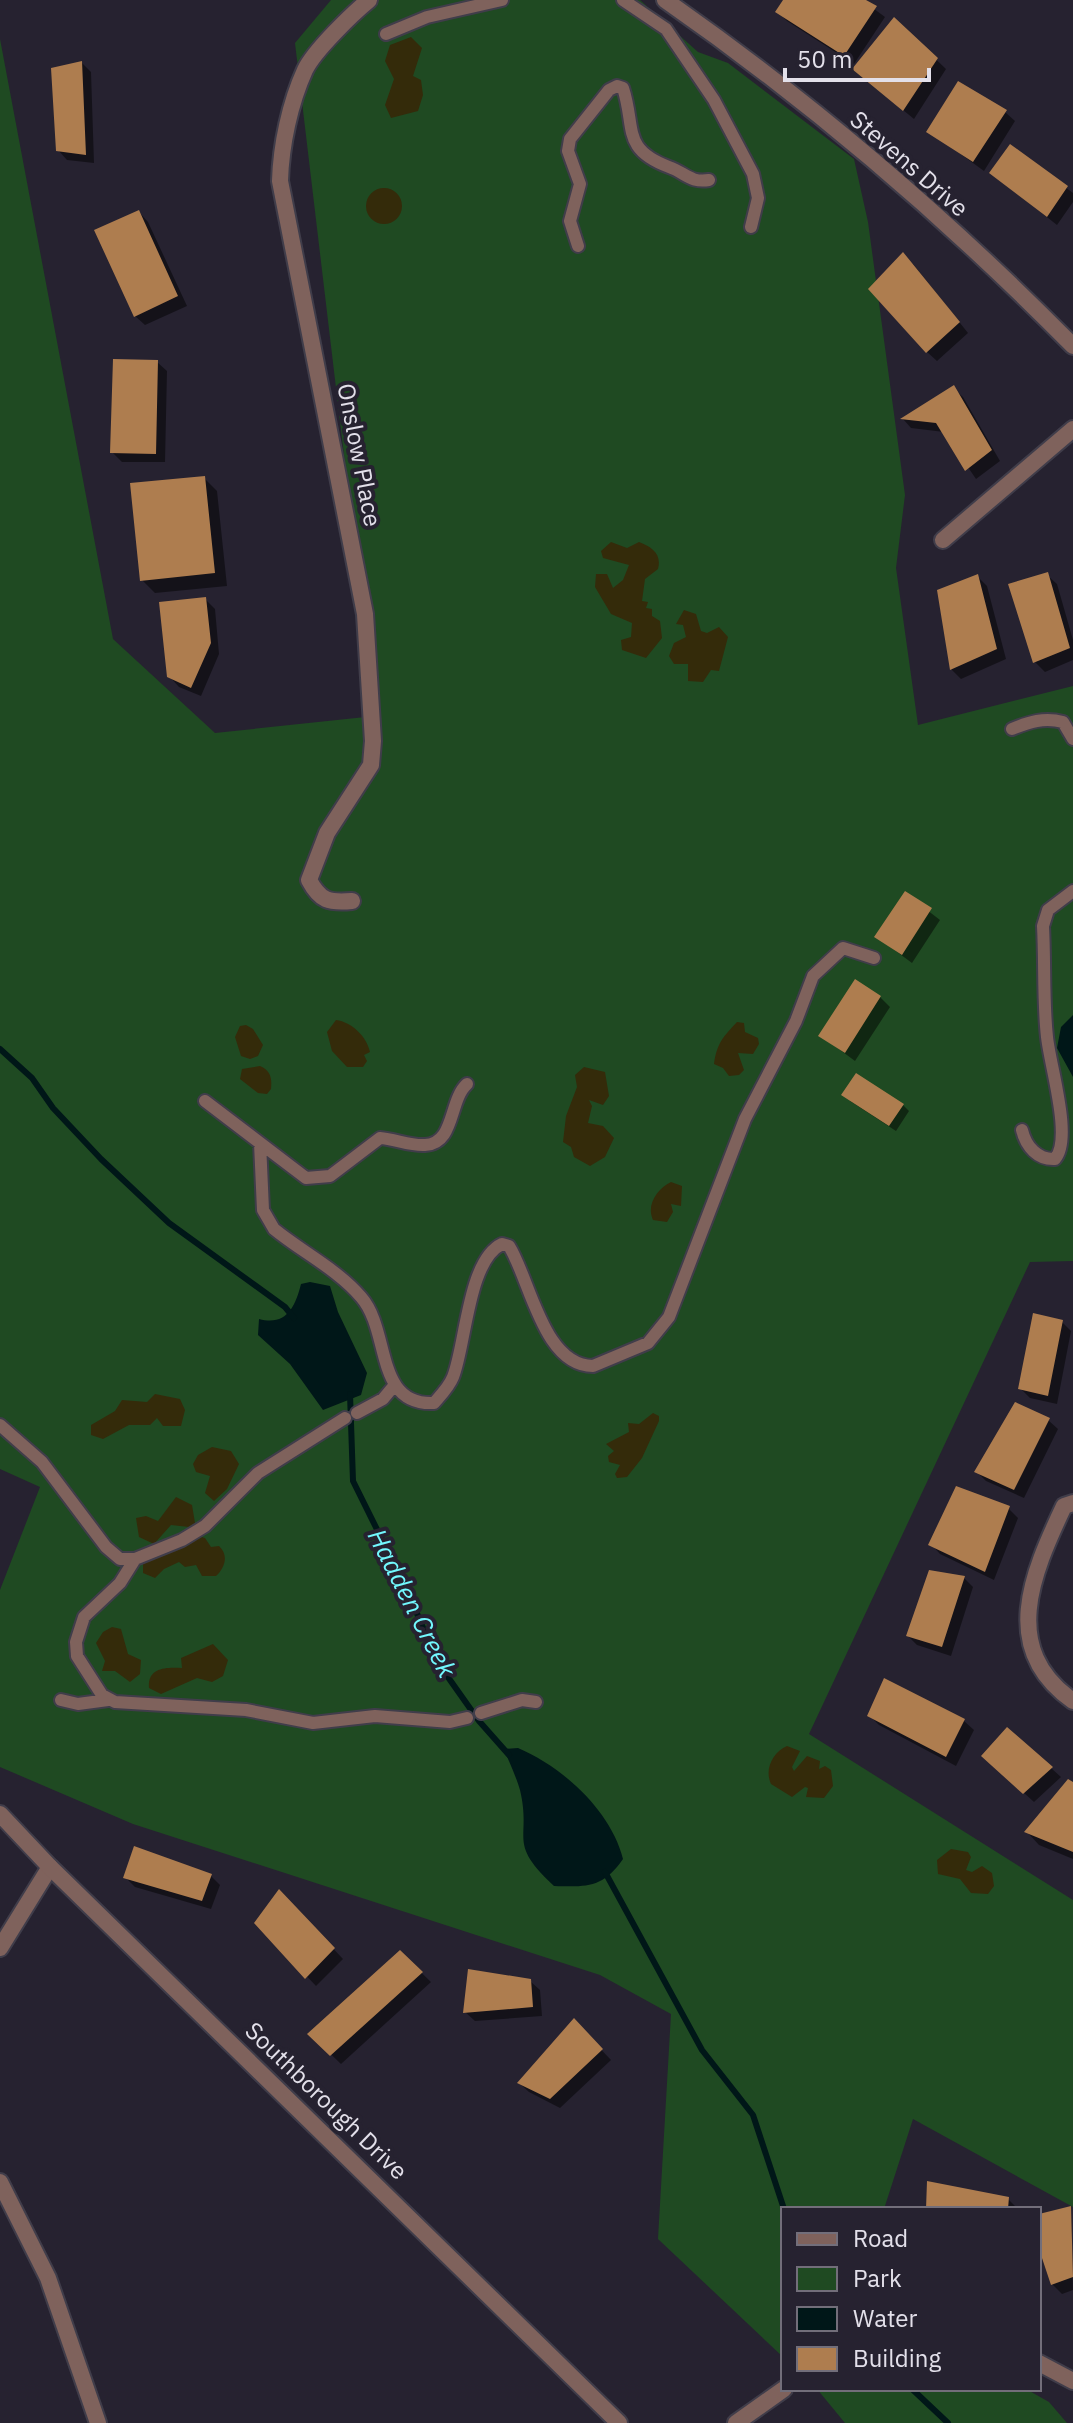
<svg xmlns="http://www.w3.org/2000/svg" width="1073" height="2423" font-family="'IBM Plex Sans',sans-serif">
<rect width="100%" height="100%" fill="#262230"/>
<path fill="#1f4a22" d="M 331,0 L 640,0 L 698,52 L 728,63 L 854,159 L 868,222 L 905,495 L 896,568 L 918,725 L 1073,686 L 1073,1261 L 1030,1262 L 809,1734 L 1073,1900 L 1073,2207 L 913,2119 L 884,2209 L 783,2209 L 783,2357 L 658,2239 L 671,2014 L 600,1975 L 133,1824 L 0,1767 L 0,1590 L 40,1487 L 0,1469 L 0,39 L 113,639 L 215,733 L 375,716 L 295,43 Z
M 817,2389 L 1026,2389 L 1049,2402 L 1067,2423 L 845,2423 Z"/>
<path fill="#342b0a" d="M 411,37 L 422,48 L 413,76 L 421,80 L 423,95 L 418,111 L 391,118 L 385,105 L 394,79 L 385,61 L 390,45 Z
M366 206a18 18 0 1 1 36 0a18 18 0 1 1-36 0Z
M 611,542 L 627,548 L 639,542 C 652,547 662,554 658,569 L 645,579 L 642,601 L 648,602 L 646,608 L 652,609 L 652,616 L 660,621 L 662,638 L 646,658 L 622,650 L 621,640 L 631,637 L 632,623 L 611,614 L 595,587 L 596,574 L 607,574 L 613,588 L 623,580 L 629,565 L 603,558 L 601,551 Z
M 684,610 L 696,614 L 701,631 L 707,633 L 719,627 L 728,637 L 719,671 L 711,670 L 703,682 L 688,681 L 688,664 L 674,664 L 669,656 L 674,643 L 686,637 L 683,625 L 676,624 Z
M 336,1020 C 352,1022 367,1037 370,1052 L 364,1055 L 367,1061 L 363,1067 L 347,1067 L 332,1051 L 327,1032 Z
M 737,1022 L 744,1023 L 745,1032 L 758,1038 L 759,1044 L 753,1054 L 738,1053 L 744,1070 L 739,1075 L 729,1076 L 723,1068 L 714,1064 C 717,1043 723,1037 737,1022 Z
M 246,1025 L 253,1029 L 263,1045 L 258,1056 L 250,1059 L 241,1056 L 235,1037 L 240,1026 Z
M 260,1066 C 271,1071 272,1078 271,1089 L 267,1094 L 258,1093 L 240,1079 L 242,1069 Z
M 584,1067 L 605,1072 L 609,1096 L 603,1105 L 589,1100 L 592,1106 L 588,1123 L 603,1126 L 614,1138 L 605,1157 L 590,1166 L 574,1157 L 571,1147 L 563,1142 L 566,1116 L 577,1087 L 575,1075 Z
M 671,1182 L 682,1186 L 681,1206 L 671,1204 L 673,1212 L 667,1222 L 653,1220 C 646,1205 657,1189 671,1182 Z
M 155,1394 L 180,1399 L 185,1410 L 181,1426 L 163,1426 L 157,1418 L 150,1425 L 129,1425 L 103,1439 L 91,1435 L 91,1425 L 115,1411 L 122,1400 L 147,1402 Z
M 653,1413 L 659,1416 L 659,1421 L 642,1458 L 627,1477 L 617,1478 L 615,1474 L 620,1465 L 609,1462 L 608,1456 L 614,1451 L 606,1444 L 629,1432 L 628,1423 L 639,1424 Z
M 212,1447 L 231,1451 L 239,1464 L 227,1489 L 214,1501 L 205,1493 L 210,1476 L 196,1472 L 193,1464 L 198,1455 Z
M 176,1497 L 192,1505 L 195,1523 L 189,1527 L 171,1525 L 154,1544 L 139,1537 L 136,1518 L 146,1516 L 158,1521 Z
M 198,1536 L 205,1538 L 211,1547 L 219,1546 C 229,1555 225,1568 216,1576 L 202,1576 L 196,1565 L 185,1567 L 179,1562 L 164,1569 L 155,1578 L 143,1573 L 143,1562 Z
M 112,1627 L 121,1629 L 128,1654 L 141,1660 L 140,1674 L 130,1682 L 115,1671 L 102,1671 L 105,1661 L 96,1643 L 103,1632 Z
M 213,1644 L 228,1660 L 223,1676 L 212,1682 L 197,1678 L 161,1694 L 149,1688 C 147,1667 167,1667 182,1668 L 181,1658 Z
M 787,1746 L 800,1751 L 792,1767 L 794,1771 L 807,1756 L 820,1761 L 819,1769 L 825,1766 L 831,1770 L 833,1786 L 824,1798 L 806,1797 L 808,1788 L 805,1787 L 792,1797 L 771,1784 C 764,1769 773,1752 787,1746 Z
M 951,1849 L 968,1852 L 971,1857 L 966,1870 L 972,1872 L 982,1866 L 992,1873 L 994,1886 L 988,1894 L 971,1893 L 960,1879 L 938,1874 L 937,1860 Z"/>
<path fill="#001718" d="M 1073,1015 L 1073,1077 L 1057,1048 L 1061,1027 Z
M 310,1282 L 330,1286 L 338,1312 L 367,1373 L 361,1395 L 323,1410 L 290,1364 L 258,1335 L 259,1319 C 286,1326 295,1308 301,1284 Z
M 518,1748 C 563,1767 611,1811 623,1859 C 603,1888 587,1887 554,1886 C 506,1841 532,1841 520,1790 C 516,1776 509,1762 504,1749 Z"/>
<path fill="#0007" d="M 786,0 L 862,0 L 885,17 L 854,64 L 787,21 L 778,12 Z
M 895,20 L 946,69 L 914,119 L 864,78 Z
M 82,63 L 91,72 L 94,163 L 67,160 L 58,150 Z
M 1005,112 L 1015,121 L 984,171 L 929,131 Z
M 1011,147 L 1073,193 L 1073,202 L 1057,225 L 991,173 Z
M 139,212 L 148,222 L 187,306 L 145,325 L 135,316 Z
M 913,264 L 968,333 L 937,361 L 927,352 Z
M 157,362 L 167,371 L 165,462 L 122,462 L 112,452 Z
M 953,388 L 963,397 L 1000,461 L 976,479 L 944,432 L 911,428 L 903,419 Z
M 204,478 L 217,491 L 227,586 L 155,593 L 142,580 Z
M 1047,575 L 1057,584 L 1073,640 L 1073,660 L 1045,672 L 1035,662 Z
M 978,577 L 987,586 L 1006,659 L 961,679 L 952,670 L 940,591 Z
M 205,599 L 215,609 L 219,654 L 201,696 L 179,687 L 169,676 Z
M 905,893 L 940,920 L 912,963 L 877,937 Z
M 880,997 L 890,1007 L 855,1061 L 820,1035 Z
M 850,1101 L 903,1105 L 909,1111 L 896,1131 Z
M 1062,1322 L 1071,1331 L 1057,1404 L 1030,1398 L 1020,1388 Z
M 1048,1420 L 1058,1429 L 1024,1498 L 986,1481 L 977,1472 Z
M 1008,1508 L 1018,1518 L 994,1580 L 940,1554 L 931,1544 Z
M 964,1578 L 973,1587 L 951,1656 L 917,1645 L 908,1636 Z
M 885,1680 L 964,1721 L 974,1730 L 956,1766 L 879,1725 L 870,1716 Z
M 993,1765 L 1051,1768 L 1061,1777 L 1034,1802 Z
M 1073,1784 L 1073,1859 L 1039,1845 L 1027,1832 Z
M 211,1876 L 220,1885 L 211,1909 L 135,1887 L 125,1877 Z
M 280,1892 L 343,1959 L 316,1986 L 256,1923 Z
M 400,1952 L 431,1982 L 341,2064 L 310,2034 Z
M 530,1981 L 540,1990 L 542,2016 L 475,2021 L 465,2012 Z
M 574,2021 L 611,2060 L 560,2108 L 529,2092 L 519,2083 Z
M 1008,2199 L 1018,2209 L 928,2209 Z
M 1071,2208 L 1073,2290 L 1062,2294 L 1052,2284 L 1039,2242 L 1039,2217 Z"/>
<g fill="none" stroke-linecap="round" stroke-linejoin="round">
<path stroke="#001718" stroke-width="6" d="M 0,1049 L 32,1078 L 53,1108 L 101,1159 L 169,1223 L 285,1307 L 294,1318
M 350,1394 L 353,1481 L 407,1590 L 438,1663 L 479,1721 L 509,1755
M 605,1872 L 702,2050 L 753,2115 L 784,2209
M 912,2389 L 948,2423"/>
</g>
<path fill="#ae7d4f" d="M 783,0 L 866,0 L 877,6 L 844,56 L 775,12 Z
M 894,17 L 938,58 L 903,111 L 852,69 Z
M 82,61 L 86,155 L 56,151 L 51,68 Z
M 958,81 L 1007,110 L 973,162 L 926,132 Z
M 1010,144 L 1068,186 L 1047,217 L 989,173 Z
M 139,210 L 178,296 L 134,317 L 94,230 Z
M 903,252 L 960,322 L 926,353 L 868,289 Z
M 113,359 L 158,360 L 156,454 L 110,453 Z
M 954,385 L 992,450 L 965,471 L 936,423 L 900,419 Z
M 205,476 L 215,573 L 140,581 L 130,483 Z
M 1048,572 L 1070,648 L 1033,663 L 1008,584 Z
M 978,574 L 997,649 L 950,670 L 937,590 Z
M 206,597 L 211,643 L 191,688 L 167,677 L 159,602 Z
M 905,891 L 932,908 L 902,955 L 874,937 Z
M 855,979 L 881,996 L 845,1053 L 818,1036 Z
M 856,1073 L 904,1104 L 889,1126 L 841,1095 Z
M 1033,1313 L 1063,1320 L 1048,1396 L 1018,1389 Z
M 1015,1402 L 1050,1418 L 1014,1490 L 974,1472 Z
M 956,1486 L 1010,1506 L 985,1572 L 928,1545 Z
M 929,1570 L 965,1576 L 942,1647 L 906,1636 Z
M 884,1678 L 965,1719 L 946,1757 L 867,1716 Z
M 1007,1727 L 1053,1767 L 1023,1794 L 981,1756 Z
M 1068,1779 L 1073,1782 L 1073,1852 L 1024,1832 Z
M 134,1846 L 212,1874 L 202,1901 L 123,1878 Z
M 279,1889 L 335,1948 L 305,1979 L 254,1923 Z
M 400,1950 L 423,1972 L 330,2056 L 307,2034 Z
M 468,1969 L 531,1979 L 533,2007 L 463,2013 Z
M 574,2018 L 603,2049 L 550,2099 L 517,2083 Z
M 927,2181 L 1009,2197 L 1008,2209 L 926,2209 Z
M 1071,2206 L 1073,2277 L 1051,2285 L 1039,2249 L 1039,2214 Z"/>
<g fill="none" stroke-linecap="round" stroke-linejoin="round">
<defs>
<path id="service" d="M 623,0 L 666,29 L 714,100 L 753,174 L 758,198 L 751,227
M 386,34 L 427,17 L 502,0
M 578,246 L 570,221 L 580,184 L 568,151 L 570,139 L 609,90 L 617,86 L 623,88 C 636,128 621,149 669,167 C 686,173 690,183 709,180
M 1012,729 C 1029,722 1044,717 1063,722 L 1073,739
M 205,1101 L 306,1178 L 330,1176 L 380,1138 C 395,1139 410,1146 425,1145 C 455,1144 449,1100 467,1084
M 1022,1130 C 1026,1147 1038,1160 1055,1159 C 1073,1139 1050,1066 1047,1037 C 1043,1001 1045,963 1043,926 L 1048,910 L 1073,891
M 260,1143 L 263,1210 L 274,1229 C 302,1252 337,1269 361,1297 C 391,1331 374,1406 434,1403 C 441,1395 449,1387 453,1377 C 466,1344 468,1260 502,1244 L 509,1246 C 530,1279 543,1366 593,1366 L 648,1343 L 669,1317 L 745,1119 L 796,1021 L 813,976 L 843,948 L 874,958
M 357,1413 L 383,1399 L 393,1387
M 345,1418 L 258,1473 L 205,1526 L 182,1540 L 135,1559 L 120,1583 L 84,1617 L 76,1642 L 77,1656 L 102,1695 L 115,1702 L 246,1710 L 313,1723 L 375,1716 L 450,1722 L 467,1718
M 0,1425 L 42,1462 L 106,1547 L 120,1559 L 135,1559
M 61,1700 L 78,1704 L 108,1700
M 481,1713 L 522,1700 L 536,1702"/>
<path id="minor" d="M 943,540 L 1073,429
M 352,901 C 329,903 320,901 309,880 L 327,833 L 371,765 L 373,741 L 365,614 L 280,181 C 281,145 290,103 305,70 C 314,51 352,14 369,0
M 1073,1503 L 1064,1506 C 1032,1574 999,1649 1073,1701
M 0,1948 L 50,1867
M 0,2182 L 48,2278 L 98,2423
M 1039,2363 L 1073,2381
M 736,2423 L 784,2389"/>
<path id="tertiary" d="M 665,0 C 810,101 949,220 1073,346
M 0,1814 L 50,1867 L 619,2423"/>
</defs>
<use href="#service" stroke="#403d4a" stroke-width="16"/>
<use href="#minor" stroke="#403d4a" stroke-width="20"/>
<use href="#tertiary" stroke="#403d4a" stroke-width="20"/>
<use href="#service" stroke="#7f625c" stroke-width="12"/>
<use href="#minor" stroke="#7f625c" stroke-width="16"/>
<use href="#tertiary" stroke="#7f625c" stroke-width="16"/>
</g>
<g text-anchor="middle" stroke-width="8" stroke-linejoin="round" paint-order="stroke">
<g font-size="24" fill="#e3e0ea" stroke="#262230">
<text transform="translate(909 164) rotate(41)" y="8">Stevens Drive</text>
<text transform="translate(359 455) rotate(79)" y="8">Onslow Place</text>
<text transform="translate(326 2101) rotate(44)" y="8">Southborough Drive</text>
</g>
<g font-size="26" font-style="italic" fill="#72f8fe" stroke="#262230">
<text transform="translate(412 1603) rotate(63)" y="9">Hadden Creek</text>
</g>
</g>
<rect x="781" y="2207" width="260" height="184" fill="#262230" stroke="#726e7a" stroke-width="2"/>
<rect x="797" y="2233" width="40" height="12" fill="#7f625c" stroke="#726e7a" stroke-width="2"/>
<text x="853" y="2247" font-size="24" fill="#e3e0ea">Road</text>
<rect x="797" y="2267" width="40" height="24" fill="#1f4a22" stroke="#726e7a" stroke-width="2"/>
<text x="853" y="2287" font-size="24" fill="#e3e0ea">Park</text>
<rect x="797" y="2307" width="40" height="24" fill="#001718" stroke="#726e7a" stroke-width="2"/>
<text x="853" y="2327" font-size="24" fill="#e3e0ea">Water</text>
<rect x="797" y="2347" width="40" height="24" fill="#ae7d4f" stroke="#726e7a" stroke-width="2"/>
<text x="853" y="2367" font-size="24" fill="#e3e0ea">Building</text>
<path d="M785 68v12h144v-12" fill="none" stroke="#e3e0ea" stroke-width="4"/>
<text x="797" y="68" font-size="24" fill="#e3e0ea" stroke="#262230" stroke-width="6" paint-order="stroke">50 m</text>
</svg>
